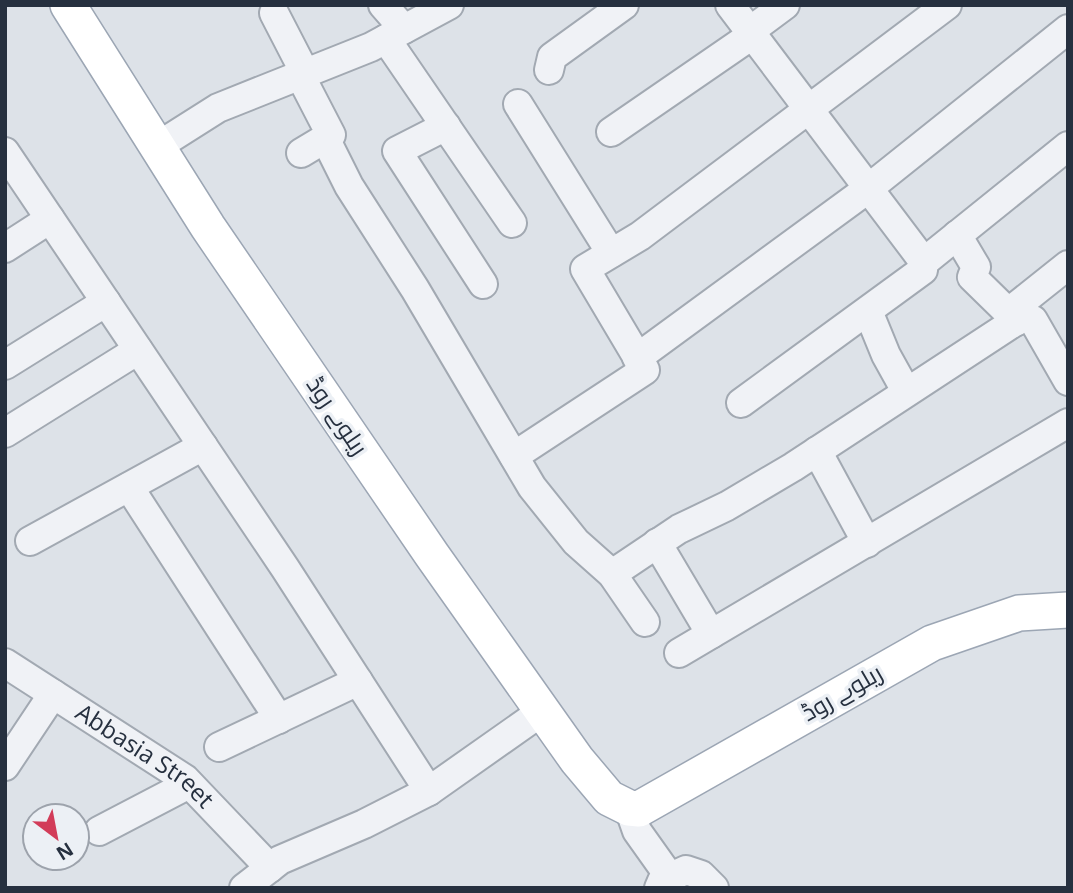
<svg xmlns="http://www.w3.org/2000/svg" width="1073" height="893" font-family="'Open Sans',Cairo,sans-serif">
<rect width="100%" height="100%" fill="#dde2e8"/>
<g fill="none" stroke-linecap="round" stroke-linejoin="round">
<defs>
<g id="minor">
<path d="M 383,5 L 404,29"/>
<path d="M 730,5 L 924,262"/>
<path d="M 274,13 L 306,75"/>
<path d="M 750,31 L 785,5"/>
<path d="M 386,39 L 512,223"/>
<path d="M 549,70 L 552,57 L 624,5"/>
<path d="M 301,77 L 331,135 L 301,153"/>
<path d="M 518,104 L 611,253"/>
<path d="M 446,126 L 397,151 L 483,284"/>
<path d="M 611,132 L 752,35"/>
<path d="M 325,138 L 349,186 L 415,289 L 532,487 L 576,542 L 612,574 L 645,622"/>
<path d="M 158,146 L 218,108 L 371,47 L 449,5"/>
<path d="M 5,152 L 285,568 L 429,791"/>
<path d="M 957,235 L 976,267 L 972,277 L 1017,321"/>
<path d="M 5,248 L 50,219"/>
<path d="M 1068,265 L 1014,308 L 1022,317 L 1033,320 L 1068,381"/>
<path d="M 868,311 L 886,355 L 906,391"/>
<path d="M 637,358 L 869,188 L 1068,29"/>
<path d="M 5,365 L 106,302"/>
<path d="M 741,403 L 923,270 L 924,262 L 1068,146"/>
<path d="M 5,433 L 138,350"/>
<path d="M 817,451 L 867,543"/>
<path d="M 514,456 L 645,370 L 585,269 L 640,236 L 947,5"/>
<path d="M 129,487 L 279,719"/>
<path d="M 30,541 L 203,446"/>
<path d="M 657,543 L 711,634"/>
<path d="M 612,574 L 679,529 L 727,506 L 793,467 L 1022,317"/>
<path d="M 679,653 L 1068,423"/>
<path id="s1" d="M 5,663 L 185,779 L 270,868"/>
<path d="M 219,747 L 358,681"/>
<path d="M 5,766 L 53,694"/>
<path d="M 629,808 L 637,831 L 669,876"/>
<path d="M 99,831 L 189,784"/>
<path d="M 244,888 L 280,860 L 364,824 L 429,791 L 544,710"/>
<path d="M 659,888 L 662,881 L 686,870 L 701,875 L 714,888"/>
</g>
<path id="major" d="M 68,5 L 208,227 L 432,555 L 577,760 L 609,798 L 629,808 L 639,809 L 932,643 L 1019,613 L 1068,610"/>
</defs>
<use href="#minor" stroke="#a2a9b2" stroke-width="32"/>
<use href="#major" stroke="#9ca6b4" stroke-width="38"/>
<use href="#minor" stroke="#f0f2f6" stroke-width="28"/>
<use href="#major" stroke="#fff" stroke-width="35"/>
</g>
<g text-anchor="middle" stroke-width="7" stroke-linejoin="round" paint-order="stroke">
<g font-size="24" fill="#26303f" stroke="#ecf0f5">
<text transform="translate(337 416) rotate(56)" y="8">ریلوے روڈ</text>
<text transform="translate(842 693) rotate(-30)" y="8">ریلوے روڈ</text>
<text dy="8" stroke="none"><textPath href="#s1" startOffset="168">Abbasia Street</textPath></text>
</g>
</g>
<rect width="1073" height="893" fill="none" stroke="#26303f" stroke-width="14"/>
<g transform="translate(56 837) rotate(148)"><circle r="33" fill="#ecf0f5" stroke="#9da3ac" stroke-width="2"/>
<path d="M0-5L12 26L0 18L-12 26Z" fill="#d23c59"/>
<text y="-10" font-size="19" font-weight="bold" text-anchor="middle" fill="#26303f">N</text>
</g>
</svg>
